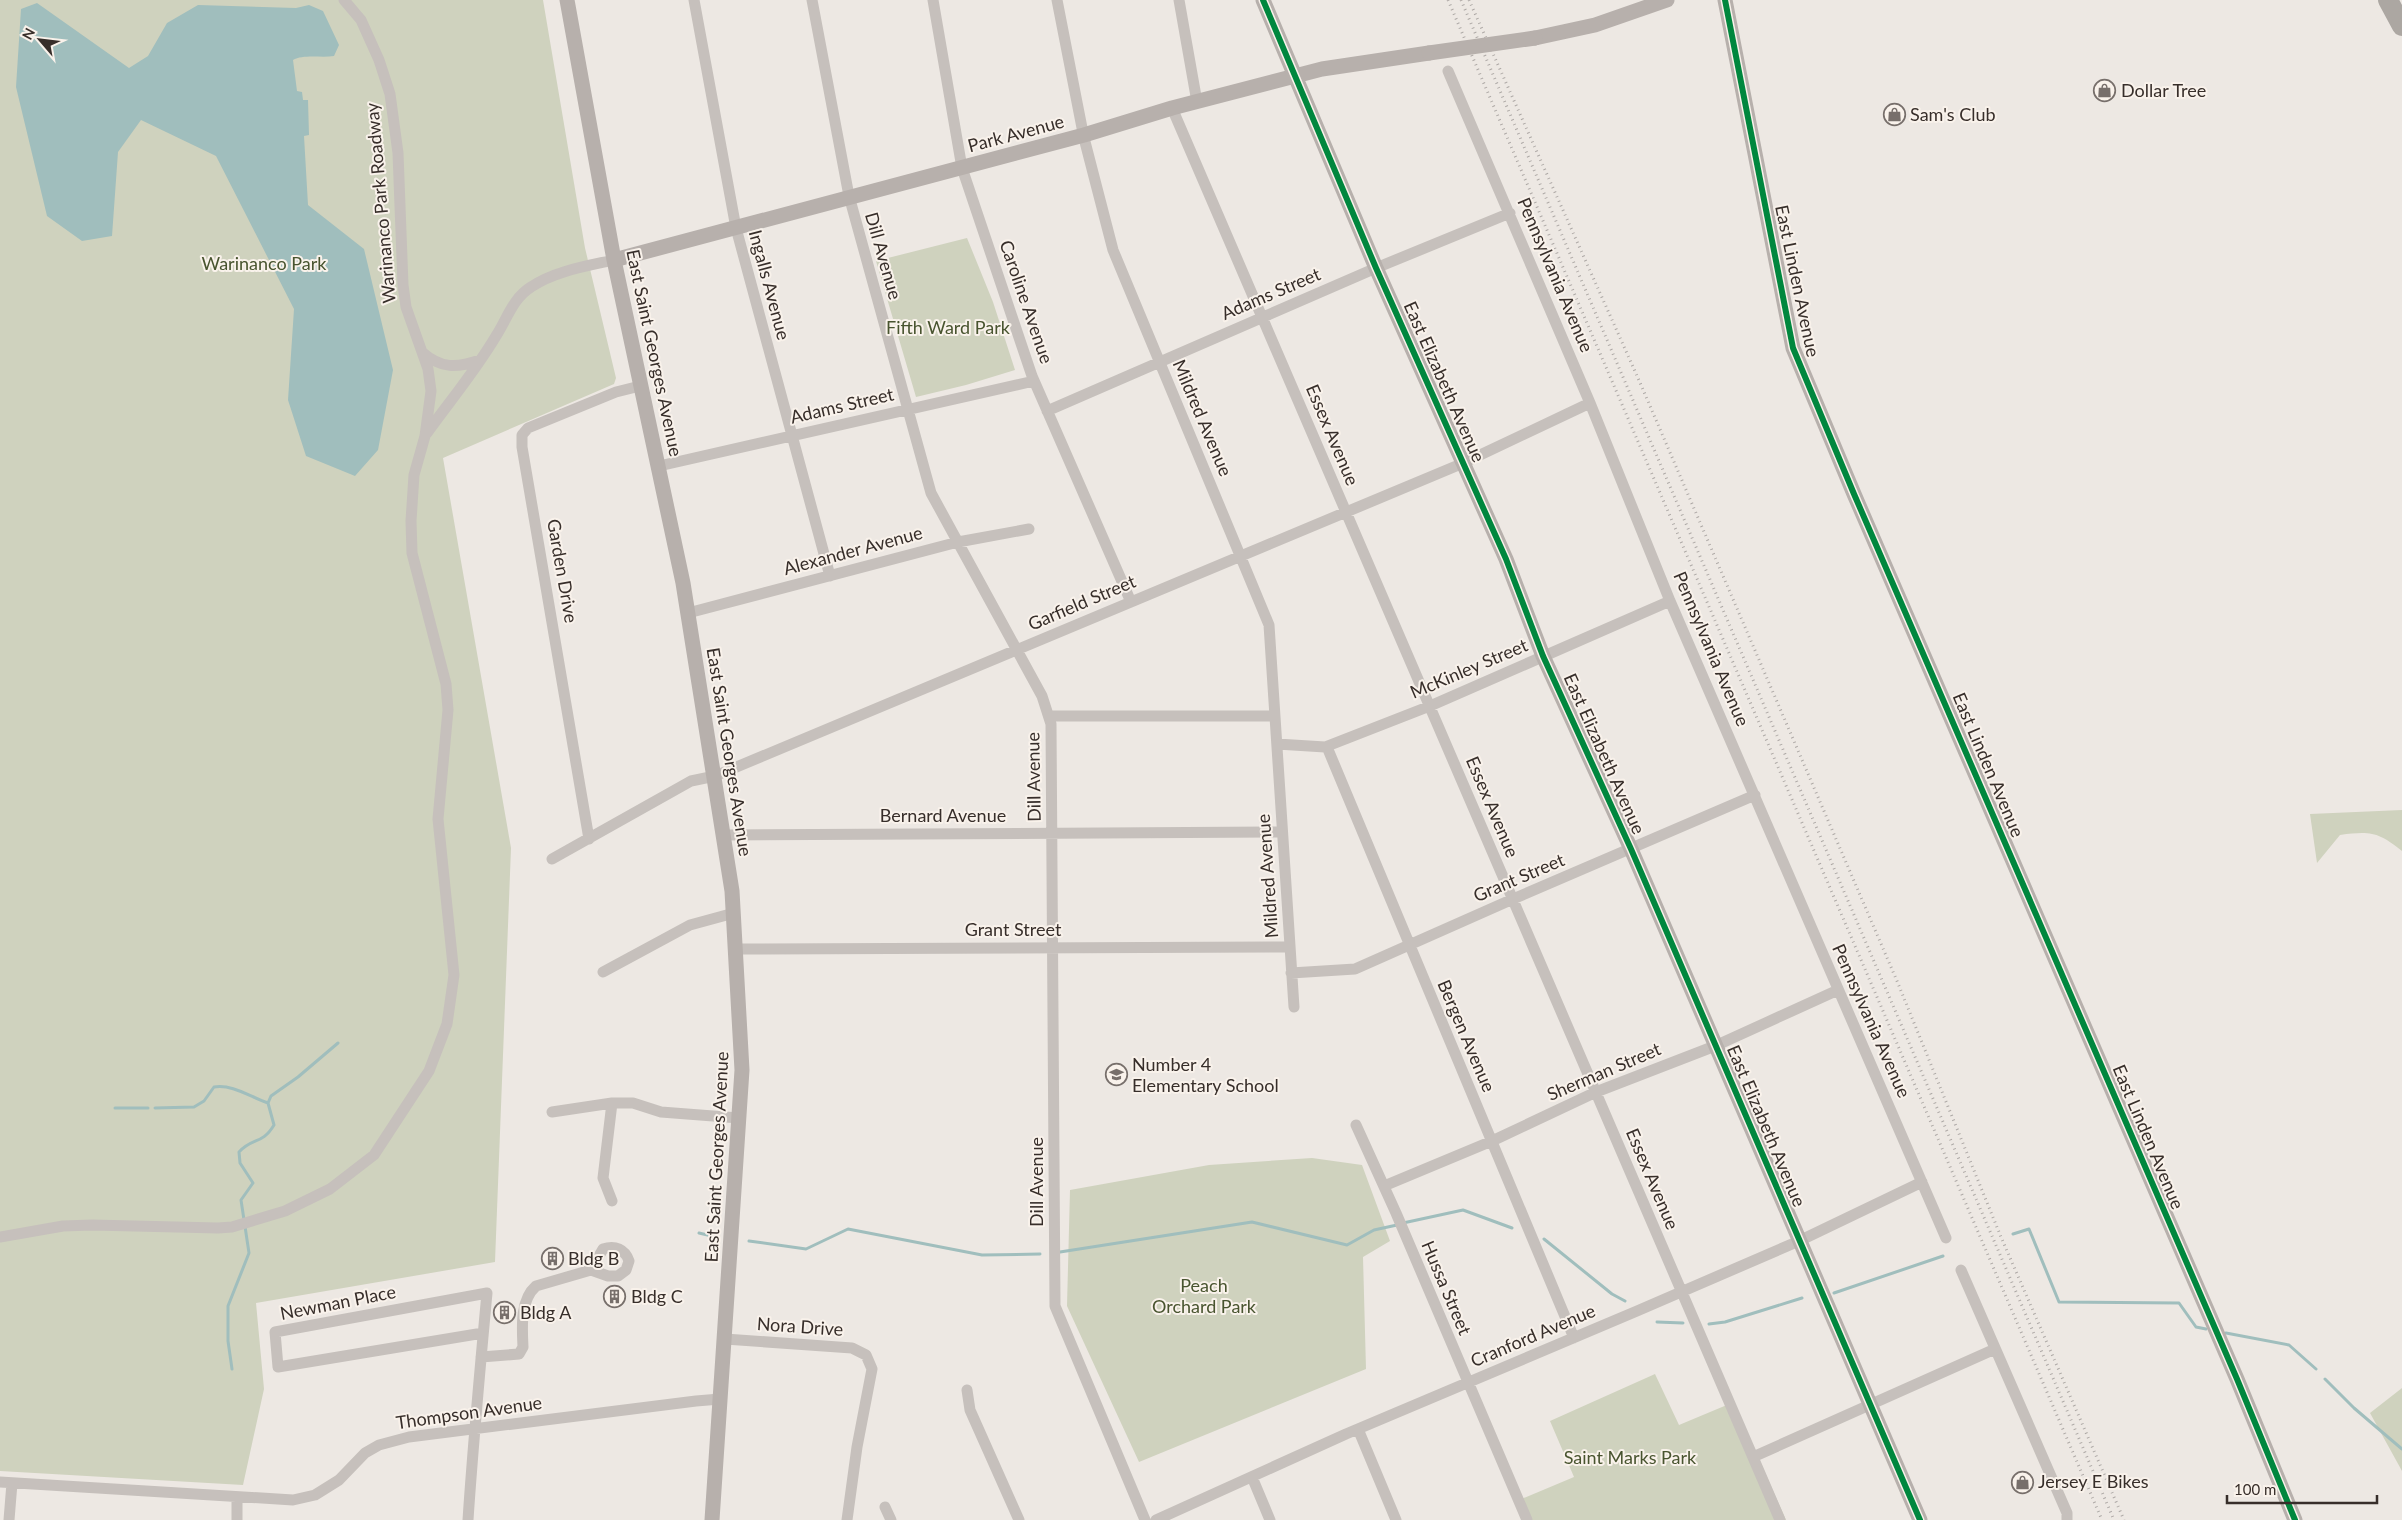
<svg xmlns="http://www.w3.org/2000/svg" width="2402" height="1520" font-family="Lato,sans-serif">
<rect width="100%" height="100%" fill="#ede8e3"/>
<path fill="#cfd2be" d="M 0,0 L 543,0 L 585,248 L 616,378 L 614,384 L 443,458 L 511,848 L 495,1262 L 256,1303 L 264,1389 L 243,1485 L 0,1471 Z
M 967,238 L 993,302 L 1015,370 L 966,385 L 916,397 L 876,261 Z
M 2402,810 L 2402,851 C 2378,832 2371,831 2340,835 L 2317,863 L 2310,814 Z
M 1312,1158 L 1362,1165 L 1390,1241 L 1363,1257 L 1366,1369 L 1139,1462 L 1067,1306 L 1070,1190 L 1209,1165 Z
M 1655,1374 L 1679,1425 L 1734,1402 L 1786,1520 L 1527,1520 L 1519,1500 L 1574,1477 L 1550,1421 Z
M 2402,1388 L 2402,1471 L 2370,1413 Z"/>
<path fill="#a0bebd" d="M 37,3 L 129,68 L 148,56 L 167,23 L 198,5 L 296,8 L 309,5 L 323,11 L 339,45 L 334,56 C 321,58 303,54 293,60 L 297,91 L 302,92 L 303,100 L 308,100 L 309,135 L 304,136 L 308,205 L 364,249 L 393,370 L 378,450 L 355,476 L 306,456 L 288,400 L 294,309 L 216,156 L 141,120 L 118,152 L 112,236 L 82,241 L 47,216 L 16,87 L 21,9 Z"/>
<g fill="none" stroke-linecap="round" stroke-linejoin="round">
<path stroke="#a0bebd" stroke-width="3" d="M 115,1108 L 148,1108
M 155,1108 L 194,1107 L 204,1101 L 214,1087 C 233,1084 250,1097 268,1103
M 1403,1223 L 1463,1210 L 1512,1228
M 699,1233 L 716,1237
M 2013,1234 L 2029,1229 L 2059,1302 L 2179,1303 L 2196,1327 L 2206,1329
M 1544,1239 L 1612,1294 L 1625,1301
M 749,1241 L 806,1249 L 848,1229 L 982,1255 L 1040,1254
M 1060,1252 L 1252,1222 L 1347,1245 L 1374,1230 L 1397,1225
M 1834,1293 L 1943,1256
M 1657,1322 L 1683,1323
M 1709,1324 L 1725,1322 L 1802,1298
M 2226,1333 L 2289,1345 L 2316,1369
M 232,1369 L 228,1341 L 228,1306 L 249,1253 L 241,1200 L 253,1183 L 240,1163 L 239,1152 C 253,1137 262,1145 274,1125 L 268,1103 L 271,1096 L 298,1077 L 338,1043
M 2325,1379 L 2354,1408 L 2402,1449"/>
<path stroke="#c6c0bc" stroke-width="11" d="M 694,0 L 736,228 L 830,576
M 812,0 L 849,196 L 931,493 L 1042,696 L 1051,724 L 1055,1306 L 1145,1520
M 933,0 L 962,168 L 1032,376 L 1131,602
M 1057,0 L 1084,138 L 1113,250 L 1269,625 L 1294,1007
M 1179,0 L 1197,102
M 1448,71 L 1590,403 L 1670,601 L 1946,1238
M 1172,108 L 1780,1520
M 422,352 C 441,369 457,368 480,360
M 1047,411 L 1376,268 L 1510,213
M 427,433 C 450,401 476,370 496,336 C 507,319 513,298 531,287 C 555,271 587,266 614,260
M 659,466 L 1034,381
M 688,613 L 958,542 L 1029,529
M 1049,716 L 1275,716
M 1277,744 L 1325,747 L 1430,706 L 1670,601
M 1327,747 L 1574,1338
M 724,835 L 1282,832
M 589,839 L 522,447 L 522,435 L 528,428 L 616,392 L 640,386
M 552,859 L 691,781 L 715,776 L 1461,464 L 1590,403
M 736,949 L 1290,947
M 603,972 L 690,925 L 734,913
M 1291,973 L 1355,969 L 1513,899 L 1755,795
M 552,1112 L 612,1103 L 633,1103 L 661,1112 L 739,1118
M 1356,1125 L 1396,1213 L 1527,1520
M 1384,1186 L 1492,1141 L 1596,1092 L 1715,1046 L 1838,990
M 612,1201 L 603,1178 L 612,1103
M 0,1237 L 63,1226 L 92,1225 L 218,1228 L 232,1227 L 285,1211 L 330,1189 L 374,1155 L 429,1071 L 447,1024 L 454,975 L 438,819 L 448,710 L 446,684 L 412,553 L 411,521 L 414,475 L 425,436 L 431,391 L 428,369 L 406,307 L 403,285 L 398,153 L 390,94 L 379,60 L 361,20 L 344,0
M 1961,1270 L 2067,1513 L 2067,1520
M 725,1339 L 852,1348 L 866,1355 L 872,1369 L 857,1447 L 847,1520
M 481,1357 L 519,1354 L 523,1347 C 522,1327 520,1300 536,1286 L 591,1270 L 608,1276 L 618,1276 L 626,1270 L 629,1261 C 625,1249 615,1245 603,1249 L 591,1270
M 967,1390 L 970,1410 L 1019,1520
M 1358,1429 L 1396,1520
M 1753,1457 L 1995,1349
M 1252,1477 L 1270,1520
M 0,1482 L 293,1500 L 315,1495 L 339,1480 L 365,1453 L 379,1445 L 409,1437 L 696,1401 L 720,1399
M 885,1507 L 891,1520
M 9,1520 L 12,1483
M 237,1520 L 237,1497
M 468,1520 C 473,1444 480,1369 487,1293 L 275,1332 L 278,1367 L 483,1333
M 1156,1520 L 1346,1434 L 1637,1311 L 1799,1241 L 1922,1182"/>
<path stroke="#b7b0ac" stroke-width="15" d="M 567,0 L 614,260 L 683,583 L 732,891 L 742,1070 L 712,1520
M 1263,0 L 1376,268 L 1506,559 L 1543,656 L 1631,849 L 1920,1520
M 1725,0 L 1793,348 L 1854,494 L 2237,1379 L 2295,1520
M 1535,38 L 1595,25 L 1667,0
M 614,260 L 1084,135 L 1172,108 L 1322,69 L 1429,53"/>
<path stroke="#aca7a2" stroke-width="20" d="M 2388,0 L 2402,26"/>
<path stroke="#aea9a6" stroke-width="3" stroke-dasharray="1 4" stroke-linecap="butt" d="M 1448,0 L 2102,1520
M 1461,0 L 2114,1520
M 1469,0 L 1638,378 L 1897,981 L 2001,1237 L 2124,1520"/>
<path stroke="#b7b0ac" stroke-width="15" d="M 1429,53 L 1535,38"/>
<defs>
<path id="cycleway" d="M 1263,0 L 1376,268 L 1506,559 L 1543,656 L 1631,849 L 1920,1520
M 1725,0 L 1793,348 L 1854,494 L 2237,1379 L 2295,1520"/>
</defs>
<use href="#cycleway" stroke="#f9f2eb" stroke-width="9"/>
<use href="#cycleway" stroke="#00873e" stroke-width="6"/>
</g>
<defs>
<symbol id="shop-ring" viewBox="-11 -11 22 22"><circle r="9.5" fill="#f9f2eb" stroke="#776f6b" stroke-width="1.5"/><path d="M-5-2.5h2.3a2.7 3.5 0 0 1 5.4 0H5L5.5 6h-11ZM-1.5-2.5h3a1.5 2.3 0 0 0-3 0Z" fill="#776f6b"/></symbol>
<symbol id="school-ring" viewBox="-11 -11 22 22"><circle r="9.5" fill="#f9f2eb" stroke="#776f6b" stroke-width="1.5"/><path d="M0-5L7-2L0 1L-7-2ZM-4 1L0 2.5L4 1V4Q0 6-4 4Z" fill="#776f6b"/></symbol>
<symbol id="building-ring" viewBox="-11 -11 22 22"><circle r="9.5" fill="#f9f2eb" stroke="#776f6b" stroke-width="1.5"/><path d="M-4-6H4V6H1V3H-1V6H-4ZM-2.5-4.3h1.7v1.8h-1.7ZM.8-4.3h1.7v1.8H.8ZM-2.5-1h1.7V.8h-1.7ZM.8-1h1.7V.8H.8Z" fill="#776f6b"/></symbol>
</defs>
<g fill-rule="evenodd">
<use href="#shop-ring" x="2092" y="78" width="25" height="25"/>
<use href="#shop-ring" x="1882" y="102" width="25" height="25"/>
<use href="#school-ring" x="1104" y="1062" width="25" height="25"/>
<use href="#building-ring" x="540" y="1246" width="25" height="25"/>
<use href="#building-ring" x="602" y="1284" width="25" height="25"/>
<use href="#building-ring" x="492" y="1300" width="25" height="25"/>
<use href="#shop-ring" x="2010" y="1470" width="25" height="25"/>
</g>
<g text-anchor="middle" stroke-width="4" stroke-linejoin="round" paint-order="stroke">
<g font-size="18" fill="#372e2a" stroke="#f9f2eb" text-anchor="start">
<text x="2121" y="97">Dollar Tree</text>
<text x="1910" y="121">Sam's Club</text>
<text x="1132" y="1071">Number 4<tspan x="1132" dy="21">Elementary School</tspan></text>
<text x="568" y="1265">Bldg B</text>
<text x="631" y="1303">Bldg C</text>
<text x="520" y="1319">Bldg A</text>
<text x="2038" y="1488">Jersey E Bikes</text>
</g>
<g font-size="18" fill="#372e2a" stroke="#f9f2eb">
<text transform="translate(1016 134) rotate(-15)" y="6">Park Avenue</text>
<text transform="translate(381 203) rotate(-95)" y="6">Warinanco Park Roadway</text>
<text transform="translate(883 256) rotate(74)" y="6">Dill Avenue</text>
<text transform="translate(1555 275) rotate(67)" y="6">Pennsylvania Avenue</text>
<text transform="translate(1797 281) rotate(78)" y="6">East Linden Avenue</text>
<text transform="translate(769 285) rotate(75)" y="6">Ingalls Avenue</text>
<text transform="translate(1271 294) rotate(-23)" y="6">Adams Street</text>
<text transform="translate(1026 302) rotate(71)" y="6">Caroline Avenue</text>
<text transform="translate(654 353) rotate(78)" y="6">East Saint Georges Avenue</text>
<text transform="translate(1444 382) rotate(66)" y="6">East Elizabeth Avenue</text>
<text transform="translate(842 406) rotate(-13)" y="6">Adams Street</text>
<text transform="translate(1202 418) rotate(67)" y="6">Mildred Avenue</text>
<text transform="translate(1332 435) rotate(67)" y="6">Essex Avenue</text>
<text transform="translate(853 551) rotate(-15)" y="6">Alexander Avenue</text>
<text transform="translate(562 571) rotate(80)" y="6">Garden Drive</text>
<text transform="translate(1082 603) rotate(-23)" y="6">Garfield Street</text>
<text transform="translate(1711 649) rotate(67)" y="6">Pennsylvania Avenue</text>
<text transform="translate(1469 669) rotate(-23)" y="6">McKinley Street</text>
<text transform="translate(729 752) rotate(81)" y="6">East Saint Georges Avenue</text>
<text transform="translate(1604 754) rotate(66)" y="6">East Elizabeth Avenue</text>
<text transform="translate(1988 765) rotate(67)" y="6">East Linden Avenue</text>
<text transform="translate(1034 777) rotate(-91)" y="6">Dill Avenue</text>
<text transform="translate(1492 807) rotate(67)" y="6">Essex Avenue</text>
<text x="943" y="822">Bernard Avenue</text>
<text transform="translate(1268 876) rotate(-94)" y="6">Mildred Avenue</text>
<text transform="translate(1519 878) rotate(-23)" y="6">Grant Street</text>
<text x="1013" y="936">Grant Street</text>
<text transform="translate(1871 1021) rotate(66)" y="6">Pennsylvania Avenue</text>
<text transform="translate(1466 1036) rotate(67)" y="6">Bergen Avenue</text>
<text transform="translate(1604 1072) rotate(-23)" y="6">Sherman Street</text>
<text transform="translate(1766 1126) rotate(67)" y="6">East Elizabeth Avenue</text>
<text transform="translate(2148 1137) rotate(67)" y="6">East Linden Avenue</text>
<text transform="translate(717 1157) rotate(-87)" y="6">East Saint Georges Avenue</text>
<text transform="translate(1652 1179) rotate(67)" y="6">Essex Avenue</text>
<text transform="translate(1037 1182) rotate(-90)" y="6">Dill Avenue</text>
<text transform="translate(1446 1288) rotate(67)" y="6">Hussa Street</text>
<text transform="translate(338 1303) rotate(-11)" y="6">Newman Place</text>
<text transform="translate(800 1327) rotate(4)" y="6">Nora Drive</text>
<text transform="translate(1533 1336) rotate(-23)" y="6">Cranford Avenue</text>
<text transform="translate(469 1413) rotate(-8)" y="6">Thompson Avenue</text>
</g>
<g font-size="18" fill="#48542f" stroke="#f9f2eb">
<text x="264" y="270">Warinanco Park</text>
<text x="948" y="334">Fifth Ward Park</text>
<text x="1204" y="1292">Peach<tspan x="1204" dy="21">Orchard Park</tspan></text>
<text x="1630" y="1464">Saint Marks Park</text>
</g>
</g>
<g transform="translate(40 40) rotate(298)" stroke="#f9f2eb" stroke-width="4" paint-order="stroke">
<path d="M0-4L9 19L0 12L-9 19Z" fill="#372e2a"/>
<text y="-8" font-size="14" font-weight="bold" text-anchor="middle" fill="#372e2a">N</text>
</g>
<path d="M2227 1495v8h150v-8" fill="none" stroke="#372e2a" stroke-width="2.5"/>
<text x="2234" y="1495" font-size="15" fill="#372e2a" stroke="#f9f2eb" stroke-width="4" paint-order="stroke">100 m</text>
</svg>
